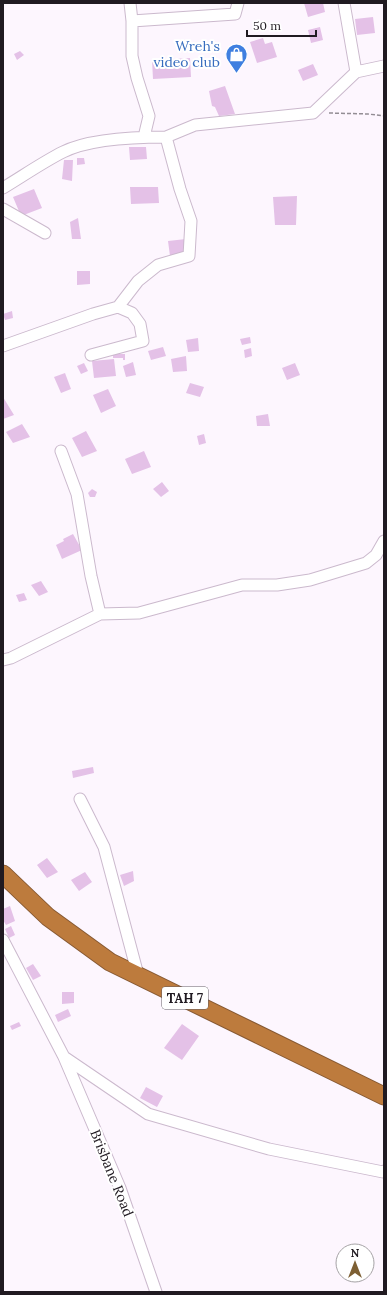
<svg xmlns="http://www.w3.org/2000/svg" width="387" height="1295" font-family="Lora,serif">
<rect width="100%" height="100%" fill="#fdf6fe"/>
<path fill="#e4c1e7" d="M 304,3 L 323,3 L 325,12 L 308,17 Z
M 373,17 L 375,33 L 357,35 L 355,19 Z
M 320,27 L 323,40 L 311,43 L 308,30 Z
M 263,38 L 265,44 L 272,42 L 277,57 L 257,63 L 250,42 Z
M 20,51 L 24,55 L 17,60 L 14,54 Z
M 190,58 L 191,77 L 153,79 L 152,60 Z
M 313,64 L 318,75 L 303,81 L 298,70 Z
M 225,86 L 235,114 L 219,116 L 215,107 L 212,106 L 209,91 Z
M 129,147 L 146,147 L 147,159 L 130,160 Z
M 77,158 L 84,158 L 85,164 L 77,165 Z
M 64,160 L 73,160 L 72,181 L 62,179 Z
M 130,187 L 158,187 L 159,203 L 131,204 Z
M 34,189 L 42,208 L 21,216 L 13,197 Z
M 297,196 L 296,225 L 275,225 L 273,197 Z
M 78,218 L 81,239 L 72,239 L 70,222 Z
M 186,239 L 187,254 L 170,256 L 168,241 Z
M 77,271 L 90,271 L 90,284 L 77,285 Z
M 12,311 L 13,318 L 5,320 L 3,314 Z
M 250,337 L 251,343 L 242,345 L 240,339 Z
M 198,338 L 199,351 L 188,352 L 186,340 Z
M 163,347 L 166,356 L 151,360 L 148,351 Z
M 251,348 L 252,356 L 245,358 L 244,350 Z
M 113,354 L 125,354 L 125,360 L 123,360 L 123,358 L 113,358 Z
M 186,356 L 187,371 L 173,372 L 171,359 Z
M 114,359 L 116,376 L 94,378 L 92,361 Z
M 133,362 L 136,375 L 126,377 L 123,366 Z
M 84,363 L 88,371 L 81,374 L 77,366 Z
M 295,363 L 300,375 L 287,380 L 282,368 Z
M 65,373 L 71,389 L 61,393 L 54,377 Z
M 190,383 L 204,387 L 200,397 L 186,393 Z
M 108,389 L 116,406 L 101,413 L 93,395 Z
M 3,397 L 14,415 L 3,419 Z
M 268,414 L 270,426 L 257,426 L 256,416 Z
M 22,424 L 30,437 L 13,443 L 6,432 Z
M 86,431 L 97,451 L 82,457 L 72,438 Z
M 204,434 L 206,443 L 199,445 L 197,436 Z
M 144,451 L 151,467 L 132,474 L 125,459 Z
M 162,482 L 169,491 L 161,497 L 153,489 Z
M 92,489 L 97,492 L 95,497 L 90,497 L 88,493 Z
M 73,534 L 82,550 L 62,559 L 56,545 L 64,541 L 63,539 Z
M 41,581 L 48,592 L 39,596 L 31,585 Z
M 24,593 L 27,600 L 19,602 L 16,595 Z
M 93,767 L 94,773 L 73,778 L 72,771 Z
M 47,858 L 58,872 L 47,878 L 37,865 Z
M 133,871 L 134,881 L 124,886 L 120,875 Z
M 85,872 L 92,882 L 79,891 L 71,880 Z
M 10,906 L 15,921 L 6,925 L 3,920 L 3,909 Z
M 11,926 L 15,935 L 9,938 L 5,929 Z
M 33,964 L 41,976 L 33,980 L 26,968 Z
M 62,992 L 74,992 L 74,1003 L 62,1004 Z
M 68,1009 L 71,1016 L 58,1022 L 55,1015 Z
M 19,1022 L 21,1026 L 12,1030 L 10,1026 Z
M 182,1024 L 199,1036 L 182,1060 L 164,1048 Z
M 146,1087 L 163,1096 L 157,1107 L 140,1098 Z"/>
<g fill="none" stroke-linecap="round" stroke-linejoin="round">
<defs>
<path id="minor" d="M 130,3 L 132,21 L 132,56 L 137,78 L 149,116 L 144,137
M 132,21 L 235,14 L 238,3
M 356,72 L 384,66
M 166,137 L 195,125 L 313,113 L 356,72 L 344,3
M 3,188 C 23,176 43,162 63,152 C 89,139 137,137 166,137 L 180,189 L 191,221 L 189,256 L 158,265 L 138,281 L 118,307
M 3,209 L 45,233
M 3,346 L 93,314 L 118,307 L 132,313 L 140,324 L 143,341 L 91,355
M 61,451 L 77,494 L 91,576 L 100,614
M 3,660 L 11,658 L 100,614 L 139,613 L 242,585 L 277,585 L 310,580 L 366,563 L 376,555 L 384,541
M 80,799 L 104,847 L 138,975
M 3,940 L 64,1057 L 120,1188 L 156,1292
M 64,1057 L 148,1114 L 269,1149 L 383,1172 L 384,1171"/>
<path id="highway" d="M 3,874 L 48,917 L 110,962 L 384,1096"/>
</defs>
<use href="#minor" stroke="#cbb9cd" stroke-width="13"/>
<use href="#highway" stroke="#865933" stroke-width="19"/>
<path stroke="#938d94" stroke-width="1.5" stroke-dasharray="4 2" stroke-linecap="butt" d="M 329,113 L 368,114 L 384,116"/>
<use href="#minor" stroke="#fff" stroke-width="11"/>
<use href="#highway" stroke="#bd7b3d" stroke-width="17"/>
</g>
<defs>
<symbol id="shop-pin" viewBox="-11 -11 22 30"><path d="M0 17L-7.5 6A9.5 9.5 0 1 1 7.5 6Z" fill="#3f7fe0" stroke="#fff"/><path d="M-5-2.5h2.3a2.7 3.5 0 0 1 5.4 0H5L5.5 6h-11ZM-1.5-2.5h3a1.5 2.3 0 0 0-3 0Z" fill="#fff"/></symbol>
</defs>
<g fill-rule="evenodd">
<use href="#shop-pin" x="224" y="42" width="25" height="34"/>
</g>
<g text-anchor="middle" stroke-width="4" stroke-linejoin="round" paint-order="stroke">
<rect fill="#fff" stroke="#635f64" stroke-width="1" x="162" y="987" width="46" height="22" rx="3"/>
<g font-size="13" font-weight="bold" fill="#201a21">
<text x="185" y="1003">TAH 7</text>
</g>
<g font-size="14" fill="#366cbe" stroke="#fff" text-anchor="end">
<text x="220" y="51">Wreh's<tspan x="220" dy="16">video club</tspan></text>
</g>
<g font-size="14" fill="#201a21" stroke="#fff">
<text transform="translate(112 1173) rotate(68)" y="5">Brisbane Road</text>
</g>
</g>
<rect width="387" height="1295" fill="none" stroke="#201a21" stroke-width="8"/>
<g transform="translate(355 1263)"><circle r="19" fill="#ffffff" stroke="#a6a3a6"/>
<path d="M0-3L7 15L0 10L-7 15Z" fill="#7d5f33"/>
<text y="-6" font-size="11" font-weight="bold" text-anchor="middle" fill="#201a21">N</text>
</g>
<path d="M247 30v6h69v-6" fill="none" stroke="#201a21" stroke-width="2"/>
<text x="253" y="30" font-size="12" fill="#201a21" stroke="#ffffff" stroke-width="3" paint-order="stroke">50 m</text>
</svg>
